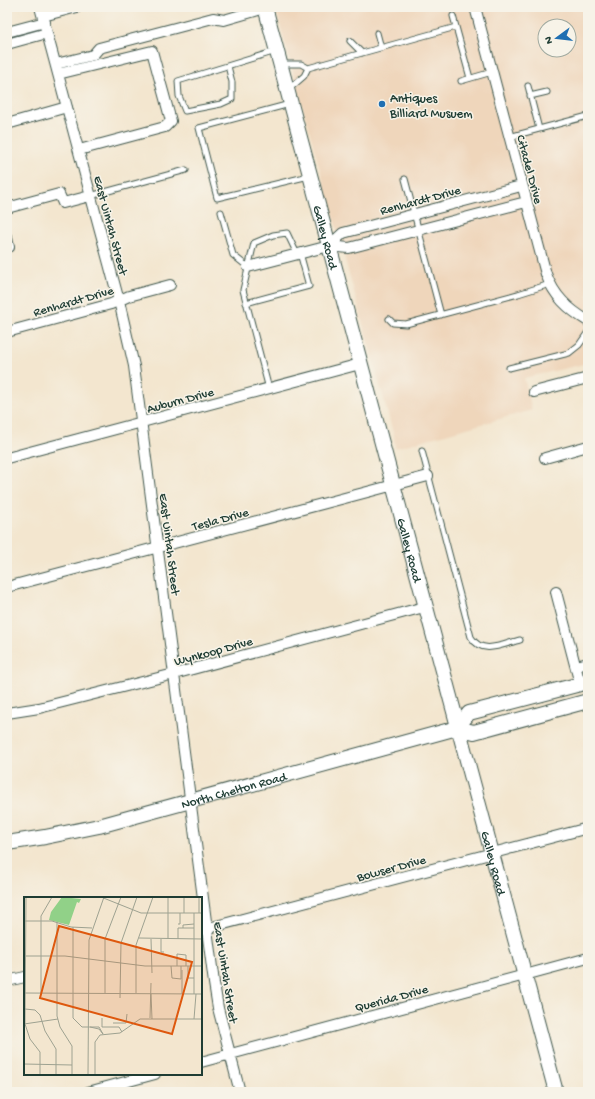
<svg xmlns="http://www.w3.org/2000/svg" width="595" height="1099" font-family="'Gochi Hand',sans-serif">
<rect width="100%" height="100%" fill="#f7f3e8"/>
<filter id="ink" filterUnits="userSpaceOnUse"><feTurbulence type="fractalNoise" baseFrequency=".025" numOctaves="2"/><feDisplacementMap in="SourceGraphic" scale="8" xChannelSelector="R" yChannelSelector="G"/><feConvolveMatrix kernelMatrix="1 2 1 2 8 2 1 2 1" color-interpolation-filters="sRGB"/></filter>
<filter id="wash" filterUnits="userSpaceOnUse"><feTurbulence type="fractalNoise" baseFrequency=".012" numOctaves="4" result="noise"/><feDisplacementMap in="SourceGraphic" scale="16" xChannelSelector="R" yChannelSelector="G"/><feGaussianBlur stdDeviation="0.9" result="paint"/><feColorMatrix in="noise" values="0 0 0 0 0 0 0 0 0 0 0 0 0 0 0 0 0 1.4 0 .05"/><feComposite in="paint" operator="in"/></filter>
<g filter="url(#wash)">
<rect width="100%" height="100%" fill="#f3e6cf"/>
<path fill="#efd6bb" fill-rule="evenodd" d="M 275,7 L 588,7 L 588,363 L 524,378 L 532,410 L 395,448 L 394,436 ZM 545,26 L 569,26 L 569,50 L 545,50 Z"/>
</g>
<g filter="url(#ink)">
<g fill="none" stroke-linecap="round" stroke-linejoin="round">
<defs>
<path id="lane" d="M 453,16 L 470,78
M 377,33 L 381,48
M 350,41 L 362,53
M 281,64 L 301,64 L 308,68 L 456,27
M 228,66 L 232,82 L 232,99 L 221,104 L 185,111 L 179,96 L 178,81 L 276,51
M 461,81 L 492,72
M 528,86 L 539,129
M 289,89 L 304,76 L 308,68
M 530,96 L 547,92
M 290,104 L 199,128 L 217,198 L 309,176
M 509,137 L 588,116
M 405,179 L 441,315
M 90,196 L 186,170
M 221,212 L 233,255 L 248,267
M 246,303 L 309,286 L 300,253
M 389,319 L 393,323 L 406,324 L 518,294 L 550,284
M 509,368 L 569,353 L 579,345 L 588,332
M 269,389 L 243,290 L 254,243 L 273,235 L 287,233 L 297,254
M 422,451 L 471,637 C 482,656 503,644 520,640"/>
<path id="street" d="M 40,7 L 119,301 L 134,366 L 214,983 L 218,1008 L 240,1092
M 475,7 L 546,274 C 554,296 568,309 588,321
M 43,16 L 77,7
M 7,32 L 45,22
M 7,44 L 47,33
M 56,64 L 93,55 L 99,48 L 213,18 L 224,20 L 265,8
M 58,74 L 152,51 L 171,121 L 165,127 L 79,150
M 7,124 L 67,107
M 7,208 L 59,194 L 63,203 L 90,196
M 7,238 L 9,247 L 7,248
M 329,246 L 343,233 L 521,186
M 248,267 L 329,246 L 349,248 L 526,202
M 7,332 L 111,304 L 129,296 L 170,285
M 534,392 L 588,378
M 7,458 L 360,364
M 545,458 L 588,446
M 7,587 L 428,476
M 556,592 L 580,684
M 576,666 L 588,663
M 7,713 L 39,708 L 174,674 L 424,607
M 201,930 L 588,828
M 7,981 L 25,977
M 201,1062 L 588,958
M 88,1092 L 155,1074"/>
<g id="secondary">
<path id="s1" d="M 265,7 L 556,1092"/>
<path d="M 457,728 L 469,713 L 588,682"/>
<path id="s2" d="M 7,843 L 45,837 L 99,826 L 457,728 L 474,732 L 588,701"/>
</g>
</defs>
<use href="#lane" stroke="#3f564b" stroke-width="7"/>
<use href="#street" stroke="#3f564b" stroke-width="12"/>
<use href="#secondary" stroke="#3f564b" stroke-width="16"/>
<use href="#lane" stroke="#fff" stroke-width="5"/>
<use href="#street" stroke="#fff" stroke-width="10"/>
<use href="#secondary" stroke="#fff" stroke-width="14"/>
</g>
</g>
<circle fill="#1f6fb2" stroke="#f7f3e8" stroke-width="1.5" cx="382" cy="104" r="4"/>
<g text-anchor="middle" stroke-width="3" stroke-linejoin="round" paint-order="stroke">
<g font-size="13" fill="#1f3d34" stroke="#f7f3e8" text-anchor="start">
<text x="390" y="102">Antiques<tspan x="390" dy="15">Billiard Musuem</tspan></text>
</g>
<g font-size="13" fill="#1f3d34" stroke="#f7f3e8">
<text transform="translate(531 169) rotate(75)" y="5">Citadel Drive</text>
<text transform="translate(420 199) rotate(-15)" y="5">Renhardt Drive</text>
<text transform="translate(112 225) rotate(75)" y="5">East Uintah Street</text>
<text dy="5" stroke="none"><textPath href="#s1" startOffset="238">Galley Road</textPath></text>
<text transform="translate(73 300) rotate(-16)" y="5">Renhardt Drive</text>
<text transform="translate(180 399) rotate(-15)" y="5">Auburn Drive</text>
<text transform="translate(220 518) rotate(-15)" y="5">Tesla Drive</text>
<text transform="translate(171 544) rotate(83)" y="5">East Uintah Street</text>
<text dy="5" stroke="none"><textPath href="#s1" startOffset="562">Galley Road</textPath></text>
<text transform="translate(213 650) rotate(-15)" y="5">Wynkoop Drive</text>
<text dy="5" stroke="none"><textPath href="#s2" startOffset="233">North Chelton Road</textPath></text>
<text dy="5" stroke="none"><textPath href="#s1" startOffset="886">Galley Road</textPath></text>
<text transform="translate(391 867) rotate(-15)" y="5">Bowser Drive</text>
<text transform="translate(227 972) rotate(81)" y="5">East Uintah Street</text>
<text transform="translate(391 997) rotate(-15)" y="5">Querida Drive</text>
</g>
</g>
<g transform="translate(24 897)">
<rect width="178" height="178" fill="#f3e6cf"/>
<path d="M 38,0 L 57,2 L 55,6 L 53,5 L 45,28 L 25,23 L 27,15 Z" fill="#91d188"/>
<path fill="none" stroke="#9ea291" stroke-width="1" d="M 2,0 L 1,127 L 6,142 L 16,155 L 16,178M 77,0 L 117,16 L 178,16M 160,16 L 160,0M 175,16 L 175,0M 0,24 L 28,24 L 47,30 L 68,31M 33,25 L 33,119 L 36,130 L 48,149 L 48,178M 154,27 L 156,27 L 156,16M 49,30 L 49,121 L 58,130 L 75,130 L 79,137M 159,31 L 159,28 L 170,27M 115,41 L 178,42M 127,42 L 128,76M 137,42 L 137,55 L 140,55M 144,42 L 144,0M 154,42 L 154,31 L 170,31M 0,59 L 41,59 L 121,69 L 178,69M 147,69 L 148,81 L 157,82 L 157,69M 153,69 L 153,57 L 162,58 L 162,69M 164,69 L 164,81 L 170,81M 158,73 L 158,97M 0,96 L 178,97M 17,96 L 17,19 L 28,0M 81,96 L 81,42 L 97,0M 112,96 L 112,48 L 129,0M 127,97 L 128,122M 170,97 L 170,16M 96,101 L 97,46 L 113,0M 1,112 L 11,113 L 16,118 L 21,134 L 32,152 L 32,178M 78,121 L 78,130 L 95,130 L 98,135M 126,121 L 127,86M 170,122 L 172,97M 89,126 L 102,126 L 103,117M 0,127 L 34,122M 66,130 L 75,132 L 79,137M 0,159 L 0,178M 0,167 L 48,168M 64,178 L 65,43 L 80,0M 71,178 L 71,145 L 76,138 L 96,136 L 116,122 L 178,122"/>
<path fill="#de580e" fill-opacity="0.15" stroke="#de580e" stroke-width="2" d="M 35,29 L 168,65 L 148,137 L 16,101 Z"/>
<rect width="178" height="178" fill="none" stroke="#1f3d34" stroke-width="2"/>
</g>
<rect width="595" height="1099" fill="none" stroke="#f7f3e8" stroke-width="24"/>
<g transform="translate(557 38) rotate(255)"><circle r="19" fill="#f7f3e8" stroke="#a1aaa0"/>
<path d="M0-3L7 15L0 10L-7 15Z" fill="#1f6fb2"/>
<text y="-6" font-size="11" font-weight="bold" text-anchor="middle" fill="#1f3d34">N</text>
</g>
</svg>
